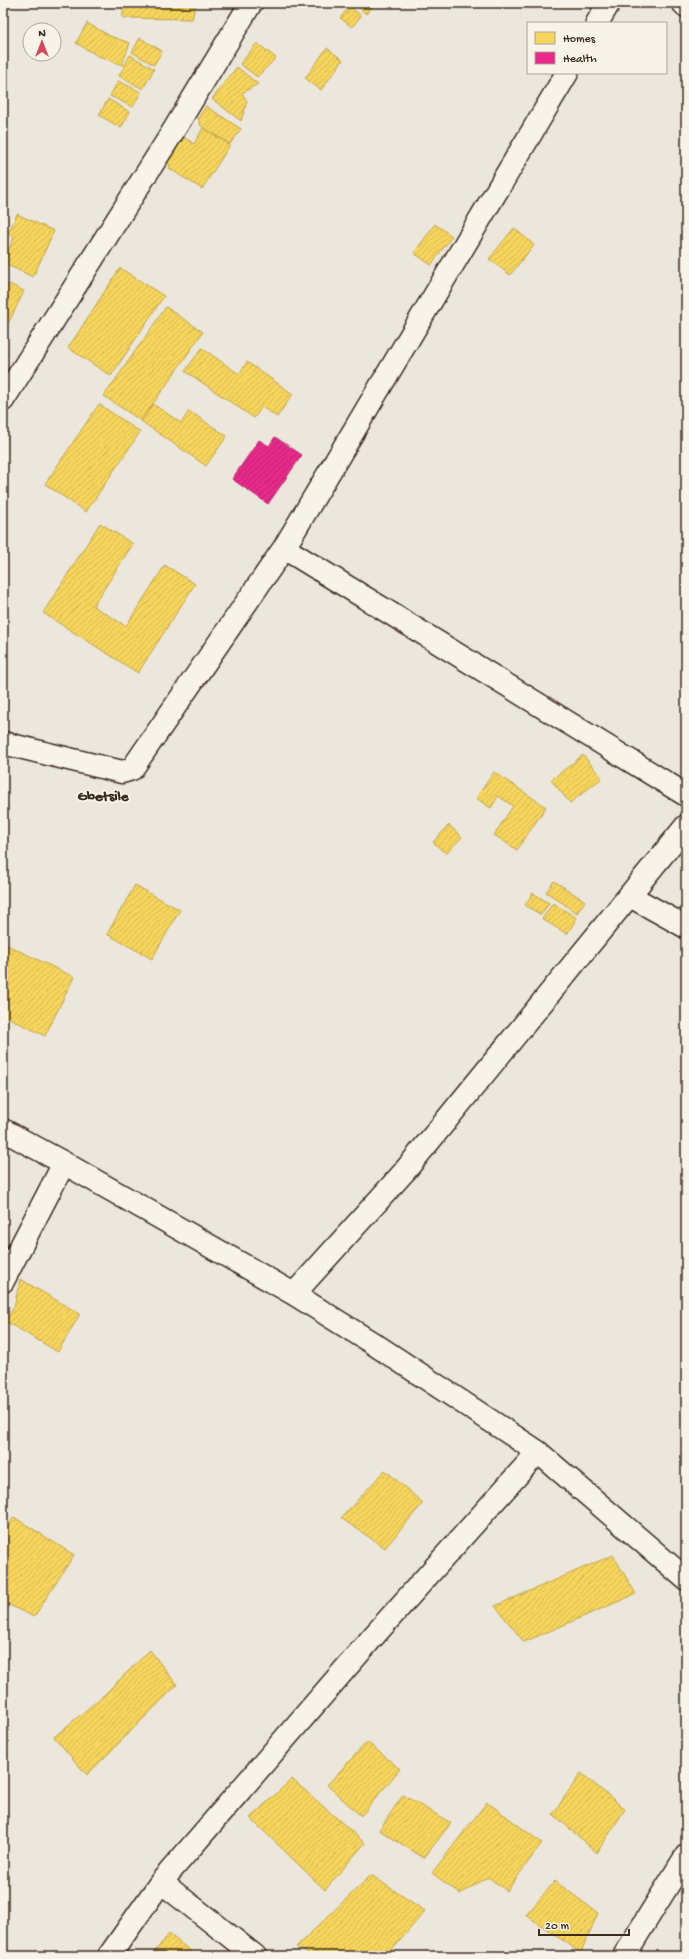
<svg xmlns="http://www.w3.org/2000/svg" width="689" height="1959" font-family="'Gochi Hand',sans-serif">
<defs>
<pattern id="homes-hatch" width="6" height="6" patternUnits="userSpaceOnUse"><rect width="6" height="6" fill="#f6d55c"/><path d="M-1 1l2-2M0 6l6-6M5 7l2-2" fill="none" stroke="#d4b750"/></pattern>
<pattern id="health-hatch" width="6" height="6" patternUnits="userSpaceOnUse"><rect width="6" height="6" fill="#e7298a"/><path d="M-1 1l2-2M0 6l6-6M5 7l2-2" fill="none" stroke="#bc2370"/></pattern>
</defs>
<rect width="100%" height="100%" fill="#ece7dc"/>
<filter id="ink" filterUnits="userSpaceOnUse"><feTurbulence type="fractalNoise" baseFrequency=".025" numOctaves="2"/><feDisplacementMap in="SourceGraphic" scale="8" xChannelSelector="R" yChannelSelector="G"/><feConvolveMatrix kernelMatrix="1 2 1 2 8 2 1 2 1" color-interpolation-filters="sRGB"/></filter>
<g filter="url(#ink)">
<path fill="url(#homes-hatch)" stroke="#bea249" d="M 123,3 L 196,3 L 192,19 L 123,18 Z
M 354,3 L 376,3 L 366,14 Z
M 350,6 L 361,16 L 352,27 L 340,18 Z
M 87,23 L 110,36 L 130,43 L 122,65 L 98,56 L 76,43 Z
M 140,38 L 162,51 L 154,65 L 132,52 Z
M 257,43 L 276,58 L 257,77 L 240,64 Z
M 327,48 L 343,60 L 321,90 L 305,78 Z
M 130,55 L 154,69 L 143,89 L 119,76 Z
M 237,67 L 258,84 L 242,93 L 247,101 L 241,121 L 212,99 Z
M 118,81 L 141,92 L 133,107 L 110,96 Z
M 108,99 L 130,112 L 121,128 L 99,115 Z
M 206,106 L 241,129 L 230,144 L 201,126 L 198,118 Z
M 203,128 L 230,145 L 202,189 L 170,169 L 168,161 L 184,137 L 194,144 Z
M 17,214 L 54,231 L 33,277 L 3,263 L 14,237 L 8,234 Z
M 435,224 L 452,236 L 431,265 L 414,253 Z
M 514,228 L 534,245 L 510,275 L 489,259 Z
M 120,268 L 164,296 L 111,376 L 68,348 Z
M 9,284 L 24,291 L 9,322 L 3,319 L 3,296 Z
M 166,307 L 203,332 L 141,421 L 104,396 Z
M 202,348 L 239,374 L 247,362 L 293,394 L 277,417 L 262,407 L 254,418 L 185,371 Z
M 99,404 L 140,432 L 86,512 L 45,484 Z
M 153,404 L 181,423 L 189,411 L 227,436 L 206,466 L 141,421 Z
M 100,523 L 133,544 L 93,606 L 126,626 L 165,565 L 195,584 L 138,673 L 43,613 Z
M 583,755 L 602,778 L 570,803 L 551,780 Z
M 494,772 L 546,807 L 517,850 L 494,835 L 513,806 L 498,796 L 491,808 L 476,798 Z
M 449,825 L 462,837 L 446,854 L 433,842 Z
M 554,881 L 585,901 L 577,913 L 546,892 Z
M 135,885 L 180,910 L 152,959 L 107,934 Z
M 533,893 L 549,903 L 541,915 L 525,905 Z
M 553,903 L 577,918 L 567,934 L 542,919 Z
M 3,943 L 74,977 L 45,1036 L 3,1015 Z
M 20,1279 L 80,1314 L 58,1352 L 5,1321 L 14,1307 Z
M 385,1470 L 423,1503 L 385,1548 L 341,1518 Z
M 14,1517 L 74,1555 L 34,1617 L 3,1602 L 3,1534 Z
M 613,1555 L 636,1594 L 524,1642 L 495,1606 Z
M 150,1650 L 177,1685 L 87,1775 L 54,1737 L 104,1695 Z
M 367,1742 L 400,1769 L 361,1816 L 327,1785 Z
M 581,1773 L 625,1809 L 597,1853 L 553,1814 Z
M 292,1779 L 365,1843 L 325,1890 L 250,1818 Z
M 403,1795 L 451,1823 L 424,1858 L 379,1830 Z
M 487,1802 L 542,1843 L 507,1891 L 488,1877 L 460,1894 L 432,1873 Z
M 371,1875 L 425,1911 L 387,1956 L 312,1956 L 296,1947 Z
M 555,1881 L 598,1913 L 581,1953 L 526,1915 Z
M 169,1934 L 197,1956 L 151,1956 Z"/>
<path fill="url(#health-hatch)" stroke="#b3296a" d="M 275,437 L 302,455 L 268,504 L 232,479 L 259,440 L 269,446 Z"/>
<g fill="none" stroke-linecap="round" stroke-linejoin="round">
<defs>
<path id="minor" d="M 683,3 L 686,6
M 597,23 L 609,3
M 567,73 L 284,548 L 686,795
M 3,400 L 169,138 L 251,3
M 3,743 L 122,772 L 132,769 L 284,548
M 630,896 L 686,927
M 3,1130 L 64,1163 L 294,1294 L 374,1344 L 538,1452 L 686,1579
M 3,1281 L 64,1163
M 294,1294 L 404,1172 L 686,826
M 161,1882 L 255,1956
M 109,1956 L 161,1882 L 371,1639 L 538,1452
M 624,1956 L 686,1856"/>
</defs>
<use href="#minor" stroke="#3b2a1e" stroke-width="25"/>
<use href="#minor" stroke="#f7f3e8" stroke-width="22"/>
</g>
</g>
<g text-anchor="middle" stroke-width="4" stroke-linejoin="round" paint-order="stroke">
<g font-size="15" font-weight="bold" fill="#3b2a1e" stroke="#f7f3e8">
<text x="103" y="800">Gbetsile</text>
</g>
</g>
<rect width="689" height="1959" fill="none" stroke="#f7f3e8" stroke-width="16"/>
<rect x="8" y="8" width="673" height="1943" fill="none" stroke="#3b2a1e" stroke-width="1.5" filter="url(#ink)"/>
<rect x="527" y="22" width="140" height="52" fill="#f7f3e8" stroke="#aca397"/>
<rect x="535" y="32" width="20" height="12" fill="#f6d55c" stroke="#aca397"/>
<text x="563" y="42" font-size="12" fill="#3b2a1e">Homes</text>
<rect x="535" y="52" width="20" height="12" fill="#e7298a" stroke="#aca397"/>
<text x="563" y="62" font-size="12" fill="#3b2a1e">Health</text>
<g transform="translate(42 42)"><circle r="19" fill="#f7f3e8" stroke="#aca397"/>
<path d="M0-3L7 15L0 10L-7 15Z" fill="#d1495b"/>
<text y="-6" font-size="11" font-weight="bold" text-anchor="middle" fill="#3b2a1e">N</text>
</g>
<path d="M539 1929v6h90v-6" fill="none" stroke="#3b2a1e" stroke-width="2"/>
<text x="545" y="1929" font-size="12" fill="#3b2a1e" stroke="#f7f3e8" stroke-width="3" paint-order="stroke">20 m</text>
</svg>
